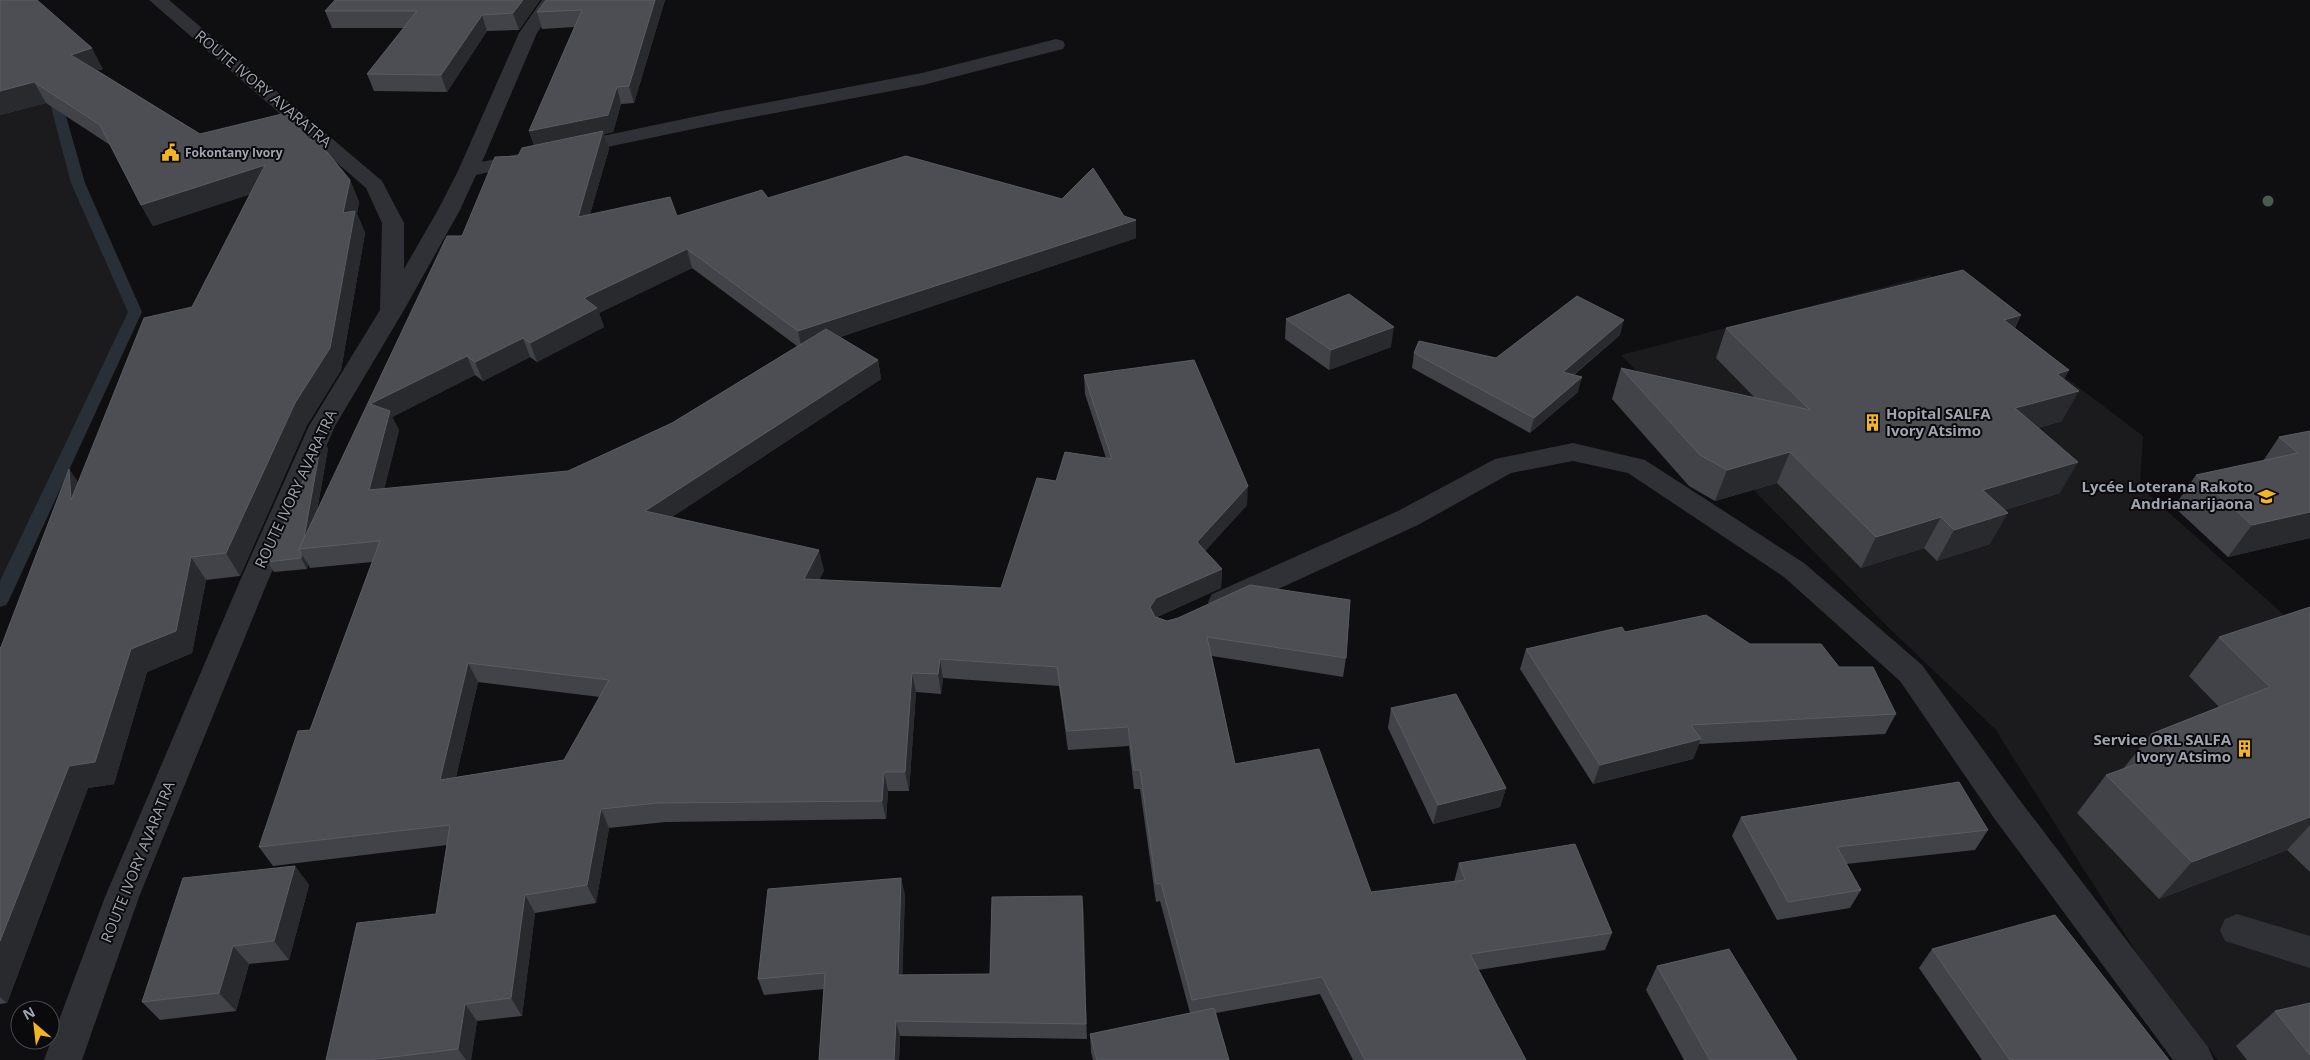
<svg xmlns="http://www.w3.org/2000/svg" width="2310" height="1060" font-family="'Open Sans',sans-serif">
<rect width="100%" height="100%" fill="#0f0f11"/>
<path fill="#1b1b1e" d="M 0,6 L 38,35 L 78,183 L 135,312 L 0,600 Z
M 1930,275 L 2143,436 L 2140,487 L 2310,638 L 2310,1060 L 2218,1060 L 2140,958 L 1995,729 L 1887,626 L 1621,355 Z"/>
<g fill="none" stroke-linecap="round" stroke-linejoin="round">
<path fill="#282f36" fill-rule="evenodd" d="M 52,84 L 58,88 L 85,183 L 142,312 L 9,600 L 6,605 L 0,607 L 0,581 L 128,312 L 71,183 L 46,88 Z"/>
<path fill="#303136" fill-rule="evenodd" d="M 149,0 L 169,0 L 382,181 L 404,223 L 404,269 L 438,210 L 458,171 L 519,33 L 542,0 L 560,0 L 537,33 L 482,162 L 527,152 L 534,154 L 537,158 L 534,162 L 476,175 L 460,210 L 404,310 L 335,426 L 267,583 L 139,897 L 82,1060 L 44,1060 L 105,897 L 239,583 L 309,426 L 380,310 L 382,223 L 366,188 Z
M 1056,39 L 1063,41 L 1065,45 L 1063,49 L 923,85 L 717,124 L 569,155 L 562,153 L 559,149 L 562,145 L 569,143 L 717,112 L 922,73 Z
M 1573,443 L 1645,460 L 1804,563 L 1922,665 L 2018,798 L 2208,1047 L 2214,1060 L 2173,1060 L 1994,818 L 1900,681 L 1784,577 L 1628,473 L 1573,461 L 1511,473 L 1418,525 L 1232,610 L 1222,613 L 1212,610 L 1208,602 L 1212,594 L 1398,511 L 1495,459 Z
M 2237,914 L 2310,936 L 2310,968 L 2225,941 L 2220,930 L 2225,919 Z"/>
</g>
<circle fill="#485d4b" cx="2268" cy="201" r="5.5"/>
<path fill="#424349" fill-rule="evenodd" d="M 0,0 L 103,69 L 97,70 L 200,134 L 310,140 L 350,180 L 359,202 L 357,214 L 365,233 L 341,370 L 307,425 L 240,576 L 206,580 L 192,653 L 147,672 L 114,784 L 88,788 L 7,1003 L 0,1004 L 0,648 L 1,647 L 69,469 L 78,483 L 192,307 L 250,194 L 153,226 L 141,205 L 110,145 L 46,103 L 0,115 Z
M 540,0 L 519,30 L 487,31 L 447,92 L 374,91 L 367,74 L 404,28 L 332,28 L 325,11 Z
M 546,0 L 665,0 L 634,103 L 621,104 L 613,132 L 604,134 L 609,149 L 590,214 L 677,216 L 768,198 L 1136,238 L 840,337 L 878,360 L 881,379 L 672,517 L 824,570 L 819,580 L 1001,588 L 1056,481 L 1106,458 L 1085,394 L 1084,375 L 1247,505 L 1205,551 L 1222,569 L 1221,588 L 1157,617 L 1167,621 L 1346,658 L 1343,677 L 1212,656 L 1235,764 L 1371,892 L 1454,882 L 1459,863 L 1612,933 L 1605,950 L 1478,970 L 1526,1060 L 1353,1060 L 1320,994 L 1216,1013 L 1229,1060 L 1093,1060 L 1091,1052 L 1090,1034 L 1190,1013 L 1160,901 L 1156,902 L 1140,789 L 1134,789 L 1129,746 L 1068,750 L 1059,686 L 943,678 L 941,694 L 916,692 L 909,791 L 888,791 L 886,819 L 665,822 L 609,828 L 596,903 L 535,913 L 522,1016 L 477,1021 L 471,1060 L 326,1060 L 436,914 L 447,845 L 273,866 L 259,847 L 310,730 L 372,562 L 310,568 L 308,564 L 307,569 L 274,572 L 267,562 L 328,448 L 317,511 L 462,236 L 518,156 L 534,145 L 529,131 L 575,27 L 542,29 L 537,12 ZM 692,268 L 797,346 L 672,423 L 568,471 L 384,489 L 399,430 L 392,417 L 475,375 L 483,381 L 530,357 L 537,362 L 604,327 L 599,313 ZM 478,682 L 600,697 L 564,760 L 456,777 Z
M 2021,315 L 2015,328 L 2069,370 L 2064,379 L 2062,421 L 2038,428 L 2060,493 L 2004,510 L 1990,544 L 1937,561 L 1924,548 L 1861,568 L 1777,483 L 1715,501 L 1689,486 L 1612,399 L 1621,368 L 1755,398 L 1716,358 L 1726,328 Z
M 1286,319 L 1391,347 L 1329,370 L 1285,339 Z
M 1620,335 L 1574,375 L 1578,392 L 1530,433 L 1412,368 L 1414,353 L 1496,358 Z
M 2310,431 L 2310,538 L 2228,557 L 2174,507 L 2196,475 L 2263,461 L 2279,437 Z
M 2310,607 L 2310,872 L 2287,850 L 2159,899 L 2077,813 L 2106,775 L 2123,769 L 2151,734 L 2219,707 L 2189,676 L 2219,637 Z
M 1625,632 L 1750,644 L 1839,667 L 1896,714 L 1885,734 L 1699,744 L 1693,759 L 1593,784 L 1520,669 L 1526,649 Z
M 1391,708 L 1506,788 L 1500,807 L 1433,824 L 1388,728 Z
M 1741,817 L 1988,830 L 1975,850 L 1846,864 L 1861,890 L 1850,908 L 1777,920 L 1732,836 Z
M 295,866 L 309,885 L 289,960 L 249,964 L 236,1011 L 160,1020 L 142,1002 Z
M 905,894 L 902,975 L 990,974 L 1082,896 L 1087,1039 L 900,1036 L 899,1060 L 819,1060 L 824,989 L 764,995 L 758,979 Z
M 1932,949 L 2169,1060 L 1982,1060 L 1919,968 Z
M 1657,966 L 1797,1060 L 1684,1060 L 1646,990 Z
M 2310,1003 L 2310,1060 L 2247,1060 L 2236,1046 L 2275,1011 Z"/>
<path fill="#292a2e" d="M 523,0 L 540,0 L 519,30 L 513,13 Z
M 655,0 L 665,0 L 634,103 L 629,86 Z
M 482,15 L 487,31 L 447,92 L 441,75 Z
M 92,48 L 103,69 L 83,75 L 71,55 Z
M 34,82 L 46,103 L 0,115 L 0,91 Z
M 617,87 L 621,104 L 613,132 L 604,134 L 609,149 L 584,235 L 535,149 L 529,131 Z
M 265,165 L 276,186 L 153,226 L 141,205 Z
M 350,180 L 359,202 L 357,214 L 365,233 L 341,370 L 307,425 L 240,576 L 226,553 L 343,213 Z
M 1136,220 L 1136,238 L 802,350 L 798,331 Z
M 687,249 L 692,268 L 599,313 L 604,327 L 537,362 L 530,343 L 584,298 Z
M 2021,315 L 2005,346 L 2004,320 Z
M 1624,320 L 1620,335 L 1559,387 L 1563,372 Z
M 1394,327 L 1391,347 L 1329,370 L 1331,350 Z
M 523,338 L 530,357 L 483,381 L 475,362 Z
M 467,356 L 475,375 L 392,417 L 399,430 L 379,510 L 369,490 L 370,404 Z
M 878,360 L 881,379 L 652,530 L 645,511 Z
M 2069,370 L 2053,398 L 2079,391 L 2062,421 L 1999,439 L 2015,408 L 2057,374 Z
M 1582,377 L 1578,392 L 1530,433 L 1534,418 Z
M 322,437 L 328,448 L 310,548 L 302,549 Z
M 1790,452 L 1777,483 L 1715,501 L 1727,470 Z
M 2078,462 L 2060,493 L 1966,521 L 1983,490 Z
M 69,469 L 85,492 L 71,500 Z
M 1248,486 L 1247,505 L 1196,561 L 1197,542 Z
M 2310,512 L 2310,538 L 2228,557 L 2252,525 Z
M 2008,513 L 1990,544 L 1937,561 L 1954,530 Z
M 1941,517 L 1924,548 L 1861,568 L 1876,537 Z
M 819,550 L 824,570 L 809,598 L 804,579 Z
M 301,554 L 308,564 L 307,569 L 301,558 Z
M 191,557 L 206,580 L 192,653 L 147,672 L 114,784 L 88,788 L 7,1003 L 0,997 L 0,941 L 69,766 L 131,649 Z
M 1222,569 L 1221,588 L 1156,617 L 1150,626 L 1150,607 L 1156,598 Z
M 940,659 L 943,678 L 941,694 L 938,674 Z
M 468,663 L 478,682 L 451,799 L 440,780 Z
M 912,673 L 916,692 L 909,791 L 905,772 Z
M 1701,739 L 1693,759 L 1593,784 L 1600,765 Z
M 884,772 L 888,791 L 886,819 L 882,801 Z
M 1506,788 L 1500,807 L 1433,824 L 1438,805 Z
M 601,809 L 609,828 L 596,903 L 587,885 Z
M 2310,817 L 2310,825 L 2287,850 L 2159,899 L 2192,862 Z
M 295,866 L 309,885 L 289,960 L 274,941 Z
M 901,878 L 905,894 L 902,991 L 898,975 Z
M 525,895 L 535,913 L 522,1016 L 511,998 Z
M 1082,896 L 1084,912 L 1087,1039 L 1086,1024 Z
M 233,946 L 249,964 L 236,1011 L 219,993 Z
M 465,1004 L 477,1021 L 471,1060 L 466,1060 L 458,1049 Z
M 896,1021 L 900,1036 L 899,1060 L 894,1060 Z"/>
<path fill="#4c4e54" stroke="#595c63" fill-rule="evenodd" d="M 0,0 L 37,0 L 92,48 L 71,55 L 200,134 L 286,113 L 310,140 L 314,136 L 350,180 L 343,213 L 355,211 L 330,348 L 295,403 L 226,553 L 191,557 L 176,631 L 131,649 L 95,762 L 69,766 L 0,941 L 0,648 L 1,647 L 69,469 L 71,500 L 144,318 L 192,307 L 265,165 L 141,205 L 100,125 L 34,82 L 0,91 Z
M 335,0 L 523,0 L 513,13 L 482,15 L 441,75 L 367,74 L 417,11 L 325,11 Z
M 546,0 L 655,0 L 629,86 L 617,87 L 608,115 L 529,131 L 582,10 L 537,12 Z
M 603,131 L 578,217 L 670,197 L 677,216 L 762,190 L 768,198 L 906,156 L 1062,199 L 1093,168 L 1124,216 L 1136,220 L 798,331 L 687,249 L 584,298 L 597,308 L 530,343 L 523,338 L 475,362 L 467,356 L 370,404 L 390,411 L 369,490 L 568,471 L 672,423 L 826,329 L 878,360 L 645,511 L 819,550 L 804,579 L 1001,588 L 1037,478 L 1056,481 L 1065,452 L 1112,459 L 1084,375 L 1194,360 L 1248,486 L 1197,542 L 1222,569 L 1156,598 L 1150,607 L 1155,617 L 1167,621 L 1178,618 L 1250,585 L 1350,600 L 1346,658 L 1207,637 L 1235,764 L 1319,749 L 1371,892 L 1465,880 L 1459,863 L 1575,844 L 1612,933 L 1470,954 L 1526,1060 L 1365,1060 L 1322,977 L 1192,1000 L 1161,883 L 1156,884 L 1140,770 L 1134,770 L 1128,727 L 1067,731 L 1057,667 L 940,659 L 938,674 L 912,673 L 905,772 L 884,772 L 882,801 L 657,803 L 601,809 L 587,885 L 525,895 L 511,998 L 465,1004 L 458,1049 L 369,1060 L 326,1060 L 357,923 L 436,914 L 450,825 L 259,847 L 298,731 L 310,730 L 380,541 L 299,549 L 447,236 L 462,236 L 495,157 L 518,156 L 522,148 ZM 468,663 L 609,680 L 564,760 L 440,780 Z
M 1963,270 L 2021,315 L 2004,320 L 2069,370 L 2057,374 L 2079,391 L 2015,408 L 2078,462 L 1983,490 L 2008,513 L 1954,530 L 1941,517 L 1876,537 L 1790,452 L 1727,470 L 1700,455 L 1621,368 L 1810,410 L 1726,328 Z
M 1349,294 L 1394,327 L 1331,350 L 1286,319 Z
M 1577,296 L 1624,320 L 1563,372 L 1582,377 L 1534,418 L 1414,353 L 1419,341 L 1496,358 Z
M 2310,431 L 2310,512 L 2252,525 L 2196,475 L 2298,453 L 2279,437 Z
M 322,437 L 304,538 L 299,549 L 301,554 L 301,558 L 267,562 Z
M 2310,607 L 2310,817 L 2192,862 L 2106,775 L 2170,752 L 2151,734 L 2270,687 L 2219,637 Z
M 1706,615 L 1750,644 L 1821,644 L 1839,667 L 1873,667 L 1896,714 L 1691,725 L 1701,739 L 1600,765 L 1526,649 L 1622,627 L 1625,632 Z
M 1456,694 L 1506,788 L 1438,805 L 1391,708 Z
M 1959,782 L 1988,830 L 1837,847 L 1861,890 L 1788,902 L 1741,817 Z
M 295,866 L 274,941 L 233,946 L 219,993 L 142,1002 L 183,878 Z
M 901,878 L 898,975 L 990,974 L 992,897 L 1082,896 L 1086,1024 L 896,1021 L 894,1060 L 819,1060 L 825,973 L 758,979 L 768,889 Z
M 2055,915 L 2169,1060 L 2010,1060 L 1932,949 Z
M 1729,949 L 1797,1060 L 1710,1060 L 1657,966 Z
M 2310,1003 L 2310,1055 L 2275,1011 Z
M 1214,1008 L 1229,1060 L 1097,1060 L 1090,1034 Z"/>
<defs>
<symbol id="civic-bare" viewBox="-9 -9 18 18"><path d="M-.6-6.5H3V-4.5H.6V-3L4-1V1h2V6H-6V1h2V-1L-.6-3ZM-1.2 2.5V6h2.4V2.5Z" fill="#f3b525" stroke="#0a0a0c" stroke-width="2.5" paint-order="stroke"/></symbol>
<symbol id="building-bare" viewBox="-9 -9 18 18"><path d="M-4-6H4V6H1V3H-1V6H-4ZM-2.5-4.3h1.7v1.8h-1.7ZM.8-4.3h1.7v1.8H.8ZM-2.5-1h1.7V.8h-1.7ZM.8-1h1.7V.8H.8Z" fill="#f3b525" stroke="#0a0a0c" stroke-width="2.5" paint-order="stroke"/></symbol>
<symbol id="school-bare" viewBox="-9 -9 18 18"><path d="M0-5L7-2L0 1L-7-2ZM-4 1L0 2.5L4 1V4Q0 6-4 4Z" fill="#f3b525" stroke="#0a0a0c" stroke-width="2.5" paint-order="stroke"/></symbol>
</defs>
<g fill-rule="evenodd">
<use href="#civic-bare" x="158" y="140" width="25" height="25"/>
<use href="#building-bare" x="1860" y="410" width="25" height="25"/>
<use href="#school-bare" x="2254" y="484" width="25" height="25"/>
<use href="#building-bare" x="2232" y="736" width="25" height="25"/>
</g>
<g text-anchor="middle" stroke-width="4" stroke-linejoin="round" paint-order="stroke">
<g font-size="12" font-weight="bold" fill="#a0a5b2" stroke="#0a0a0c" text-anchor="start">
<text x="185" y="157">Fokontany Ivory</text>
</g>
<g font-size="15" fill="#a0a5b2" stroke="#0a0a0c">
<text transform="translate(263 89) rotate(40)" y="5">ROUTE IVORY AVARATRA</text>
<text transform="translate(296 489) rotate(-65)" y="5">ROUTE IVORY AVARATRA</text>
<text transform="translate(138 862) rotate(-68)" y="5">ROUTE IVORY AVARATRA</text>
</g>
<g font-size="15" font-weight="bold" fill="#a0a5b2" stroke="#0a0a0c" text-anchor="end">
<text x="1886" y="419" text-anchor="start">Hopital SALFA<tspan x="1886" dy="17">Ivory Atsimo</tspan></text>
<text x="2253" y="492">Lycée Loterana Rakoto<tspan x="2253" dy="17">Andrianarijaona</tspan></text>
<text x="2231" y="745">Service ORL SALFA<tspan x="2231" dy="17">Ivory Atsimo</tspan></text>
</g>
</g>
<g transform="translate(35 1025) rotate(332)"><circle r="24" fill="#0a0a0c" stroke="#46484e"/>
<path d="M0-4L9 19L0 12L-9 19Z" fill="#f3b525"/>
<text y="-8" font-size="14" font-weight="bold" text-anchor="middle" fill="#a0a5b2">N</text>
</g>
</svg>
